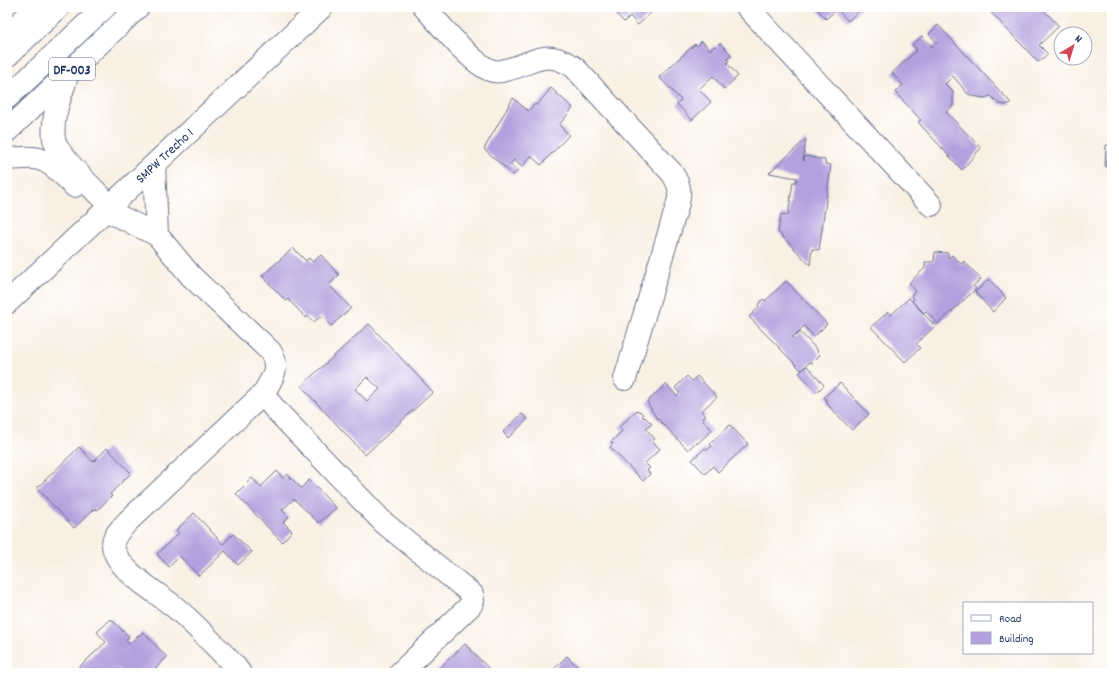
<svg xmlns="http://www.w3.org/2000/svg" width="1119" height="680" font-family="Dekko,sans-serif">
<rect width="100%" height="100%" fill="#fff"/>
<filter id="ink" filterUnits="userSpaceOnUse"><feTurbulence type="fractalNoise" baseFrequency=".025" numOctaves="2"/><feDisplacementMap in="SourceGraphic" scale="8" xChannelSelector="R" yChannelSelector="G"/><feConvolveMatrix kernelMatrix="1 2 1 2 8 2 1 2 1" color-interpolation-filters="sRGB"/></filter>
<filter id="wash" filterUnits="userSpaceOnUse"><feTurbulence type="fractalNoise" baseFrequency=".012" numOctaves="4" result="noise"/><feDisplacementMap in="SourceGraphic" scale="16" xChannelSelector="R" yChannelSelector="G"/><feGaussianBlur stdDeviation="0.9" result="paint"/><feColorMatrix in="noise" values="0 0 0 0 0 0 0 0 0 0 0 0 0 0 0 0 0 1.4 0 .05"/><feComposite in="paint" operator="in"/></filter>
<g filter="url(#wash)">
<rect width="100%" height="100%" fill="#f9f0e3"/>
<g id="blocks">
<path fill="#b3a0de" fill-rule="evenodd" d="M 610,7 L 657,7 L 638,25 L 630,16 L 624,22 Z
M 815,7 L 863,7 L 848,21 L 837,9 L 826,19 Z
M 986,7 L 1041,7 L 1059,26 L 1039,45 L 1048,54 L 1038,62 Z
M 938,25 L 1011,103 L 1005,105 L 999,104 L 991,96 L 984,98 L 973,96 L 967,93 L 953,76 L 945,84 L 953,92 L 953,106 L 946,112 L 981,148 L 962,170 L 918,122 L 921,120 L 895,92 L 903,85 L 892,73 L 917,50 L 912,45 L 922,36 L 932,47 L 937,43 L 929,34 Z
M 702,41 L 710,50 L 714,46 L 716,47 L 720,43 L 732,55 L 727,59 L 729,61 L 727,63 L 738,76 L 724,89 L 713,76 L 699,89 L 711,102 L 692,120 L 677,104 L 681,100 L 659,77 L 695,44 L 697,46 Z
M 551,88 L 573,108 L 559,125 L 569,135 L 541,165 L 531,156 L 522,167 L 514,160 L 510,164 L 518,171 L 513,175 L 484,149 L 513,98 L 528,111 L 535,104 L 537,105 Z
M 806,139 L 803,161 L 804,161 L 805,156 L 825,160 L 825,164 L 831,165 L 819,250 L 812,249 L 810,265 L 778,232 L 781,214 L 788,215 L 793,182 L 796,182 L 797,178 L 769,173 Z
M 1106,145 L 1112,145 L 1112,166 L 1105,166 Z
M 293,248 L 306,261 L 309,258 L 313,262 L 321,255 L 339,275 L 329,285 L 351,308 L 331,326 L 321,316 L 314,322 L 307,316 L 306,318 L 288,299 L 286,301 L 262,276 Z
M 935,252 L 948,253 L 948,258 L 952,255 L 961,264 L 964,261 L 981,279 L 973,286 L 976,289 L 938,324 L 926,311 L 924,313 L 912,301 L 914,299 L 911,295 L 916,291 L 909,283 L 925,268 L 925,262 L 932,262 L 934,261 Z
M 989,279 L 1006,298 L 993,312 L 975,292 Z
M 786,281 L 827,324 L 814,337 L 804,326 L 792,338 L 793,339 L 800,332 L 818,351 L 817,352 L 820,355 L 812,363 L 810,362 L 801,370 L 749,317 L 759,307 L 758,305 L 763,299 L 765,301 Z
M 909,298 L 935,326 L 916,344 L 920,348 L 905,362 L 871,327 L 888,312 L 891,315 Z
M 369,324 L 433,392 L 365,455 L 301,386 ZM 367,377 L 380,389 L 367,401 L 355,389 Z
M 807,366 L 824,385 L 817,392 L 799,373 Z
M 687,376 L 692,381 L 697,376 L 717,397 L 701,411 L 706,416 L 702,419 L 712,430 L 697,444 L 696,442 L 688,450 L 657,418 L 657,419 L 647,402 L 666,384 L 677,396 L 680,393 L 675,388 Z
M 840,383 L 869,414 L 852,430 L 828,405 L 826,401 L 827,401 L 824,397 Z
M 637,410 L 639,412 L 640,411 L 643,415 L 642,416 L 644,418 L 645,417 L 652,424 L 646,429 L 655,439 L 652,441 L 660,449 L 645,463 L 650,468 L 647,470 L 650,474 L 643,481 L 610,447 L 613,444 L 611,442 L 622,431 L 619,427 Z
M 522,414 L 528,419 L 508,438 L 503,432 Z
M 730,425 L 748,444 L 718,472 L 713,466 L 705,474 L 692,460 L 705,448 L 707,450 L 712,446 L 710,444 L 711,443 Z
M 79,447 L 93,462 L 107,448 L 131,473 L 110,494 L 112,496 L 97,510 L 95,508 L 74,528 L 37,488 Z
M 277,471 L 283,478 L 287,474 L 301,488 L 309,480 L 336,508 L 319,523 L 294,499 L 282,510 L 289,517 L 283,522 L 292,531 L 282,542 L 236,494 L 252,478 L 261,487 Z
M 194,513 L 223,544 L 233,534 L 252,552 L 238,565 L 225,551 L 199,576 L 180,556 L 169,567 L 157,554 L 179,533 L 176,530 Z
M 111,619 L 129,637 L 126,640 L 129,644 L 143,632 L 167,657 L 154,670 L 157,673 L 123,673 L 119,669 L 115,673 L 73,673 L 106,642 L 97,632 Z
M 465,644 L 493,673 L 434,673 L 464,645 Z
M 567,656 L 584,673 L 550,673 Z"/>
</g>
</g>
<g filter="url(#ink)">
<use href="#blocks" fill-opacity="0" stroke="#69738d" stroke-width="1"/>
<g fill="none" stroke-linecap="round" stroke-linejoin="round">
<defs>
<path id="minor" d="M 424,7 C 439,23 471,63 490,70 C 495,72 500,72 505,70 C 535,64 543,47 574,67 L 672,173 C 679,184 681,190 678,203 L 625,379
M 747,7 L 931,205
M 7,56 L 59,7
M 7,98 L 105,7
M 154,165 L 157,235
M 106,210 L 157,235 L 191,276 L 270,351 C 281,367 272,379 263,394 L 274,408 L 384,523 L 472,594 L 473,601 L 471,605 L 400,673
M 7,303 L 322,7
M 240,673 L 234,665 C 215,646 197,626 177,609 C 160,594 115,570 113,545 C 113,536 121,529 127,522 L 263,394"/>
<path id="highway" d="M 7,35 L 37,7
M 67,76 C 61,96 51,117 54,139 C 57,156 97,192 110,206
M 7,131 L 138,7
M 7,159 C 17,159 29,156 39,159 C 53,163 64,176 74,186"/>
</defs>
<use href="#minor" stroke="#69738d" stroke-width="24"/>
<use href="#highway" stroke="#69738d" stroke-width="24"/>
<use href="#minor" stroke="#fff" stroke-width="22"/>
<use href="#highway" stroke="#fff" stroke-width="22"/>
</g>
</g>
<g text-anchor="middle" stroke-width="3" stroke-linejoin="round" paint-order="stroke">
<rect fill="#fff" stroke="#5f6d8e" stroke-width="1" x="49" y="58" width="46" height="22" rx="3"/>
<g font-size="13" font-weight="bold" fill="#1b2f5e">
<text x="72" y="74">DF-003</text>
</g>
<g font-size="14" fill="#1b2f5e" stroke="#fff">
<text transform="translate(164 155) rotate(-43)" y="5">SMPW Trecho 1</text>
</g>
</g>
<rect width="1119" height="680" fill="none" stroke="#fff" stroke-width="24"/>
<rect x="963" y="602" width="130" height="52" fill="#ffffff" stroke="#a4acbf"/>
<rect x="971" y="615" width="20" height="6" fill="#ffffff" stroke="#a4acbf"/>
<text x="999" y="622" font-size="12" fill="#1b2f5e">Road</text>
<rect x="971" y="632" width="20" height="12" fill="#b3a0de" stroke="#a4acbf"/>
<text x="999" y="642" font-size="12" fill="#1b2f5e">Building</text>
<g transform="translate(1073 46) rotate(38)"><circle r="19" fill="#ffffff" stroke="#a4acbf"/>
<path d="M0-3L7 15L0 10L-7 15Z" fill="#d1495b"/>
<text y="-6" font-size="11" font-weight="bold" text-anchor="middle" fill="#1b2f5e">N</text>
</g>
</svg>
